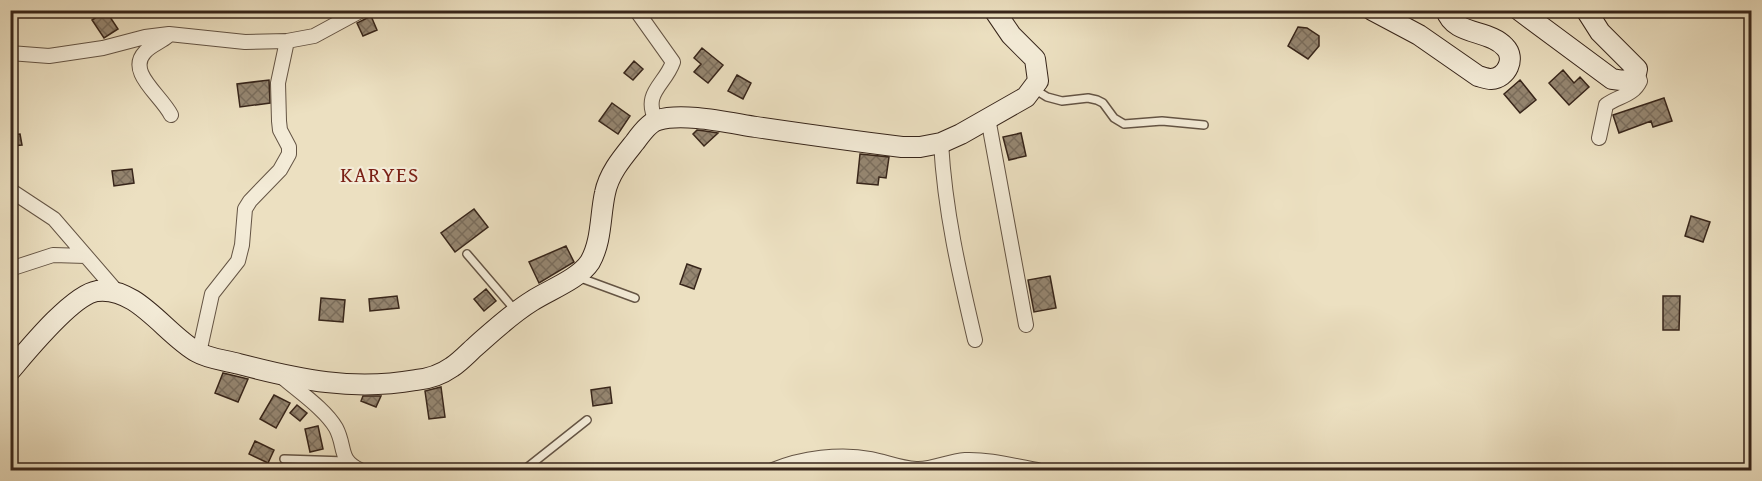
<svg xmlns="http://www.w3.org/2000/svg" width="1762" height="481" font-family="'Gentium Book Plus',serif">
<defs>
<pattern id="building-cross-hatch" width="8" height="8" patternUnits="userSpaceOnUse" patternTransform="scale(1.5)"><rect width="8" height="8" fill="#958671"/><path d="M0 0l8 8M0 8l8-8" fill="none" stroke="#7a6d5c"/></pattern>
</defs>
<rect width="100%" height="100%" fill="#ece0c1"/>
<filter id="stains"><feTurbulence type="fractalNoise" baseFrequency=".00333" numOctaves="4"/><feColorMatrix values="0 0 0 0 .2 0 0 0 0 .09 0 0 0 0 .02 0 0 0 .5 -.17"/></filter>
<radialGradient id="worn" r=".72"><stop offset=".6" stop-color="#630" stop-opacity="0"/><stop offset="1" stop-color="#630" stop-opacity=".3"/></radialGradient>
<path fill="url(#building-cross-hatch)" stroke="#37251a" stroke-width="1.5" d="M 106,11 L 118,29 L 104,38 L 92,20 Z
M 371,16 L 377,30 L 363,36 L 357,23 Z
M 1298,27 L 1307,28 L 1319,36 L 1319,46 L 1308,59 L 1288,46 Z
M 702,48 L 723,65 L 708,83 L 694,72 L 701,64 L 694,58 Z
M 634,61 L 643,69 L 633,80 L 624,73 Z
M 1563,70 L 1574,83 L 1580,77 L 1589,87 L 1569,105 L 1549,83 Z
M 737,75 L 751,83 L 743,99 L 728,91 Z
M 269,80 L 270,103 L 240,107 L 237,84 Z
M 1520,80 L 1536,100 L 1520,113 L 1504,94 Z
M 1664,98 L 1672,121 L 1653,127 L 1651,121 L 1619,133 L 1613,115 Z
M 612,103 L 630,116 L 618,134 L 599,121 Z
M 697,130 L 705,131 L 718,133 L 704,146 L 693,134 Z
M 1021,133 L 1026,156 L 1009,160 L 1003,137 Z
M 20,134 L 22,145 L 10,146 L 10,135 Z
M 860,154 L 889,157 L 886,178 L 879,177 L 878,185 L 857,183 Z
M 132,169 L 134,183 L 114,186 L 112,171 Z
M 474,209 L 488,227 L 455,252 L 441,233 Z
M 1691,216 L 1710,222 L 1703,242 L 1685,236 Z
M 566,246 L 574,262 L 539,283 L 529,262 Z
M 687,264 L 701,269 L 694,289 L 680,284 Z
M 1050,276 L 1056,308 L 1034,312 L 1028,280 Z
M 486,289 L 496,301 L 484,311 L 474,299 Z
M 397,296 L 399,308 L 370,311 L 369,299 Z
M 1663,296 L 1680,296 L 1679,330 L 1663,330 Z
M 321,298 L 345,300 L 343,322 L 319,320 Z
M 223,373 L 248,379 L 238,402 L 215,393 Z
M 441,387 L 445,417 L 429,419 L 425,391 Z
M 610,387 L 612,403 L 593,406 L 591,390 Z
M 274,395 L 290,403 L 276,428 L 260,419 Z
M 363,396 L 381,396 L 376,407 L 361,401 Z
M 297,405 L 307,413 L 300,421 L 290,413 Z
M 318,426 L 323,449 L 310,452 L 305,429 Z
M 255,441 L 274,450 L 268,463 L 249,454 Z"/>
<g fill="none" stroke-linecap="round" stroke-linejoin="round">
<defs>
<path id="lane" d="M 1034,89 L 1047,97 L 1062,101 L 1088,98 L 1097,100 L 1103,103 L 1114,118 L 1124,124 L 1162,121 L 1204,125
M 467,254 L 515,310
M 578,277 L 635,298
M 284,459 L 346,461
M 524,470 L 587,420"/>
<path id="street" d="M 636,10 L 673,62 C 665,85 642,93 656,120
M 168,36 C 161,42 151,45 145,52 C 126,72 161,95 171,115
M 10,53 L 49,56 L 103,48 L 145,37 L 169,34 L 245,42 L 287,41 L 314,36 L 362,10
M 988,118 L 1026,325
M 1599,138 L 1606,105 C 1618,96 1633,96 1640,81 L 1637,73
M 941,143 C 945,212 959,272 975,340
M 10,190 L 54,219 L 118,293
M 10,269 L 53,255 L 86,256
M 199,353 L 212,294 L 238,261 L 242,245 L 245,209 L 250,201 L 280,170 L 289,154 L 289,147 L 280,130 L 279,121 L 278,83 L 287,41
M 281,376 C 298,391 325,409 336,428 C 346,447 338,460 360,470
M 773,470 C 802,458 840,453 871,459 C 886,462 900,468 916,469 C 933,470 948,461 965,460 C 989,459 1014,466 1037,470"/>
<path id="secondary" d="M 1372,10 L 1419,35 L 1478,76 C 1482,77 1487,79 1491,79 C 1507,78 1516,58 1505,47 C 1489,29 1454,36 1446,10
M 1519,10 L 1612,79 C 1623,81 1635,83 1637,69 L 1600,32 L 1586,10
M 10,371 C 27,351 72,295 97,291 C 137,286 165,334 197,352 C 209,359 225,360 239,364 C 300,380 353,391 416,380 C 428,379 442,374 452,367 C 461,361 468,353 476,346 C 494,330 511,314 532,301 C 549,290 579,279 590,262 C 602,241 600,215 605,193 C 609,173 623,157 635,142 C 640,135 650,122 658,120 C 683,112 730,123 756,127 C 804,134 853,141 902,147 L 920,147 L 941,143 L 961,134 L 1026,97 L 1038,81 L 1035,59 L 1011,35 L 994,10"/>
</defs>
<use href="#lane" stroke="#645444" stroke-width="10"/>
<use href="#street" stroke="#645444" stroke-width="16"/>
<use href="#secondary" stroke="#37251a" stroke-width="22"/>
<use href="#lane" stroke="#f3ebd7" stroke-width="7"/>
<use href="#street" stroke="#f3ebd7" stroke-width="14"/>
<use href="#secondary" stroke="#f3ebd7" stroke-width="20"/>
</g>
<g text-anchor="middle" stroke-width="4.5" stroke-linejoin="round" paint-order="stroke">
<g font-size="21" letter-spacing="1.5" fill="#7a1f14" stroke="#f3ebd7">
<text x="380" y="182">KARYES</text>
</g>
</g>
<rect width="1762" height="481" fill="none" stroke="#ece0c1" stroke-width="36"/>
<rect x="12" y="12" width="1738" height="457" fill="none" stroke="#37251a" stroke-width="3"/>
<rect x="18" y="18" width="1726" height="445" fill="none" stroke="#37251a" stroke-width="1.5"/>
<rect width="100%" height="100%" filter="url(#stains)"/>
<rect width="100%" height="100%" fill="url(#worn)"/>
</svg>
